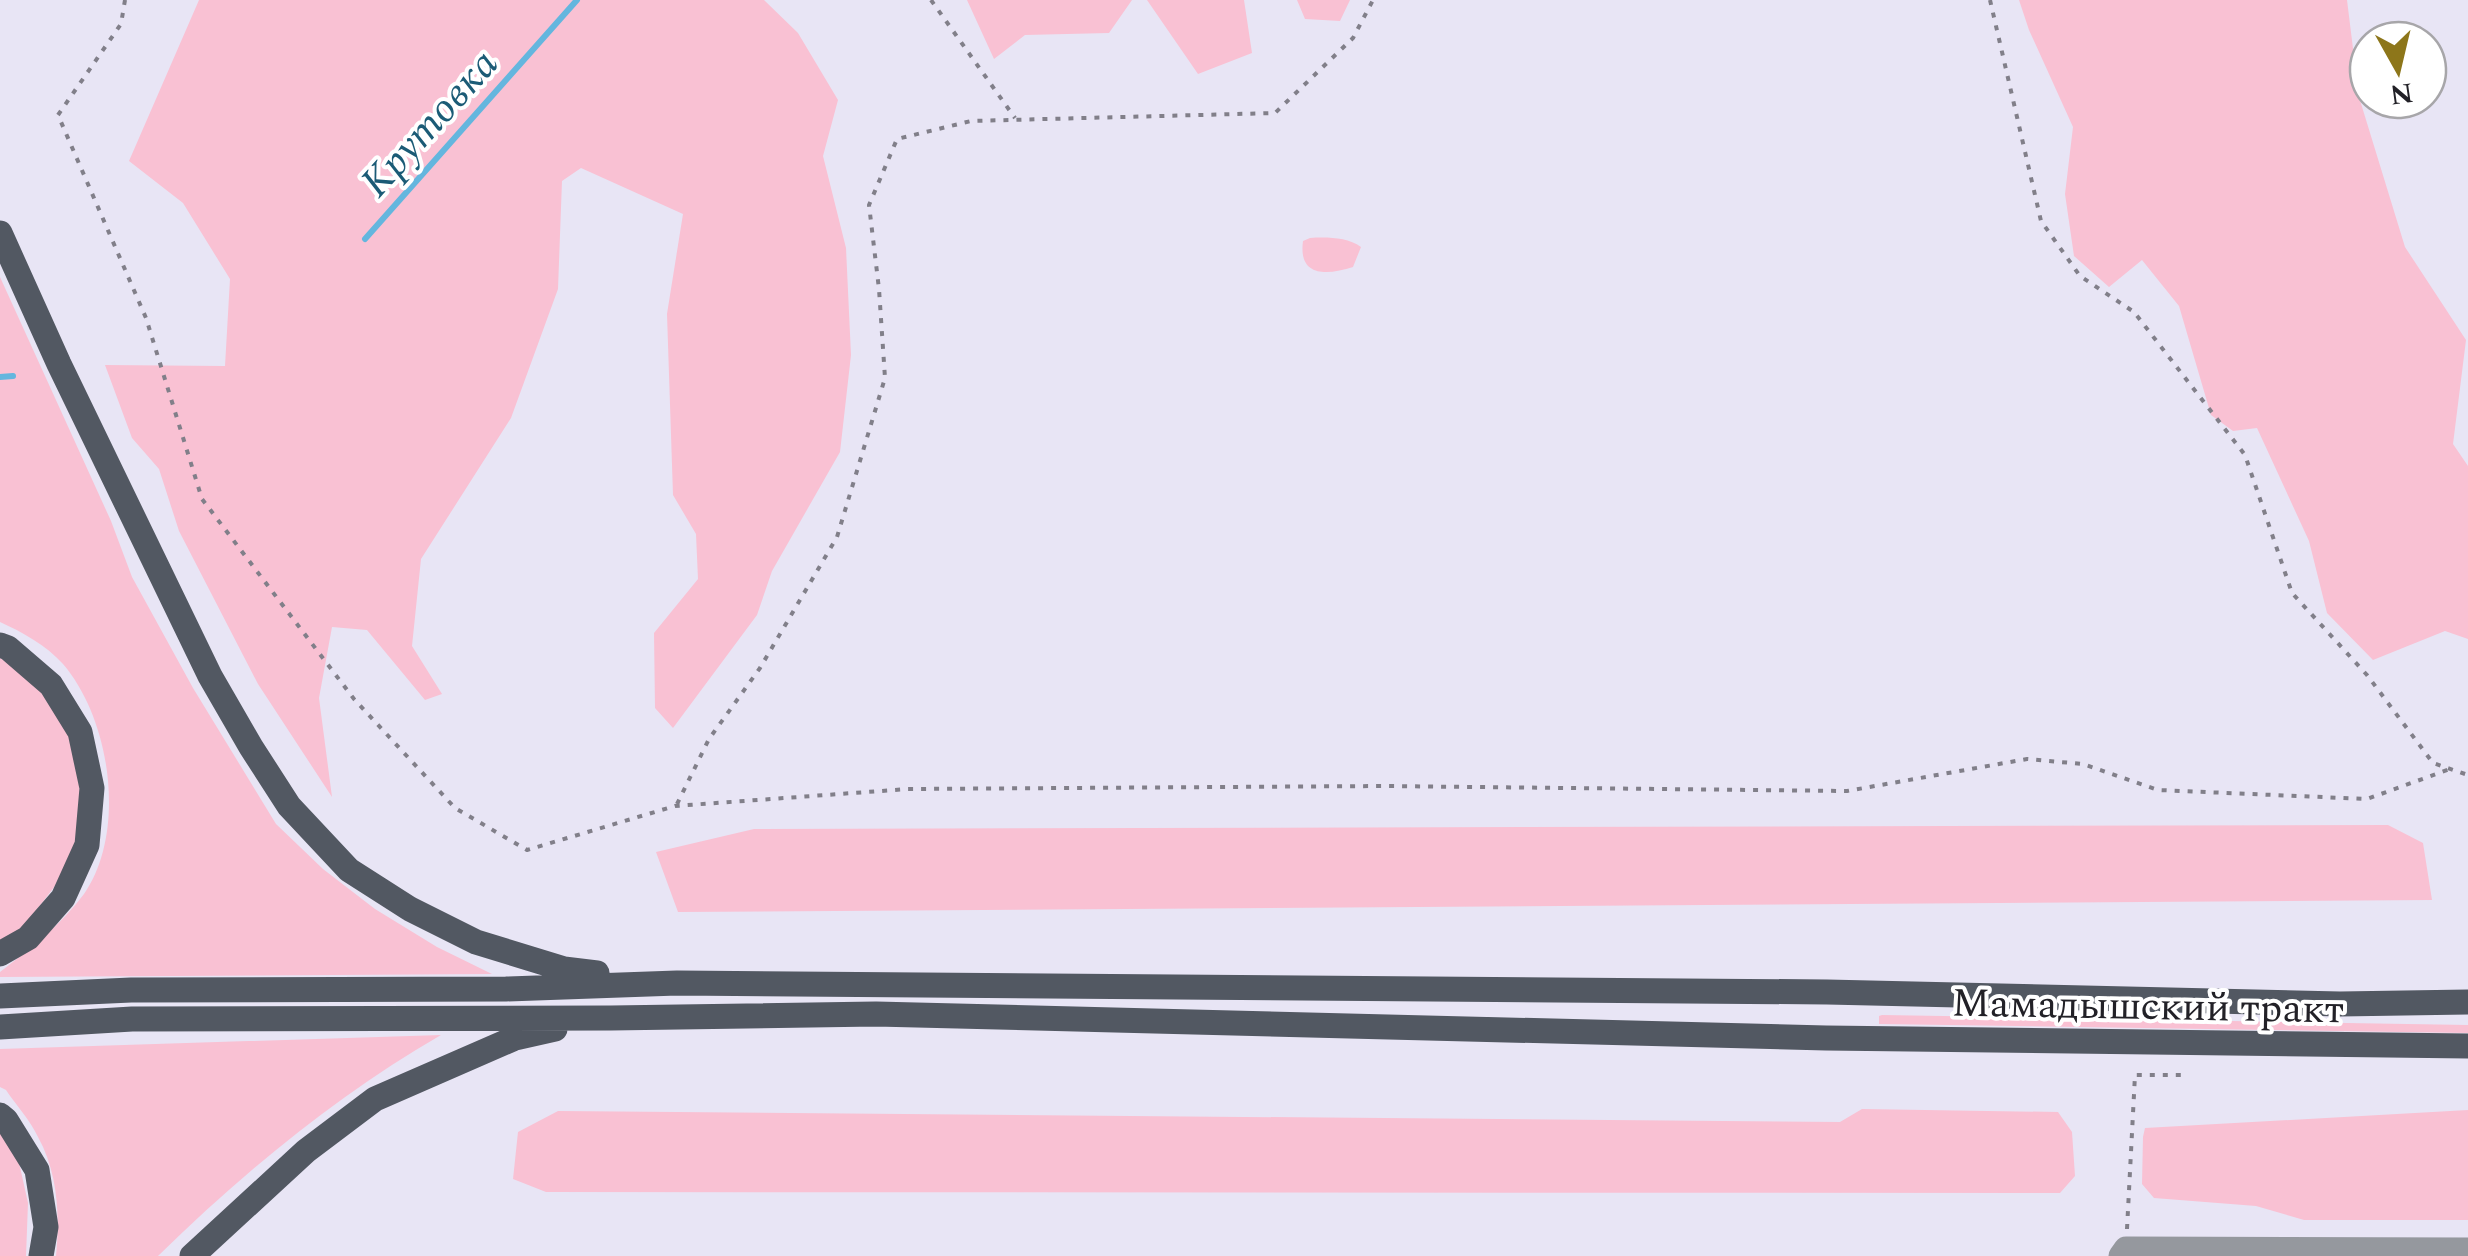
<svg xmlns="http://www.w3.org/2000/svg" width="2468" height="1256" font-family="Spectral,serif">
<rect width="100%" height="100%" fill="#e8e5f5"/>
<path fill="#f9c1d3" d="M 199,0 L 764,0 L 798,33 L 838,100 L 823,156 L 846,248 L 851,355 L 840,452 L 772,571 L 757,615 L 673,728 L 655,708 L 654,633 L 698,579 L 696,534 L 673,495 L 667,314 L 683,214 L 581,168 L 562,181 L 558,289 L 511,418 L 421,559 L 412,646 L 442,694 L 425,700 L 367,630 L 332,627 L 319,698 L 332,797 L 258,684 L 179,531 L 159,469 L 132,438 L 105,365 L 225,366 L 230,279 L 183,203 L 129,161 Z
M 967,0 L 1132,0 L 1109,33 L 1025,35 L 994,59 Z
M 1147,0 L 1244,0 L 1252,53 L 1198,74 Z
M 1297,0 L 1350,0 L 1340,21 L 1305,19 Z
M 2019,0 L 2347,0 L 2359,97 L 2405,247 L 2466,340 L 2453,444 L 2468,466 L 2468,639 L 2445,631 L 2373,660 L 2327,613 L 2309,541 L 2257,428 L 2233,431 L 2211,415 L 2179,306 L 2142,260 L 2109,287 L 2074,256 L 2065,194 L 2073,127 L 2029,30 Z
M 1310,238 C 1326,237 1347,237 1361,247 L 1353,267 C 1328,275 1298,278 1303,241 Z
M 0,277 L 111,521 L 132,577 L 193,688 L 276,824 L 323,869 L 375,909 L 437,947 L 492,974 L 0,977 L 0,972 C 30,949 61,925 84,894 C 127,832 111,720 63,664 C 46,645 22,632 0,622 Z
M 0,658 L 25,672 L 69,722 L 85,822 L 58,882 L 22,929 L 0,944 Z
M 2388,825 L 2423,843 L 2432,900 L 678,912 L 656,852 L 754,829 Z
M 1882,1015 L 2468,1025 L 2468,1033 L 1879,1024 L 1879,1016 Z
M 441,1035 C 337,1095 244,1172 158,1256 L 56,1256 C 60,1216 58,1173 38,1137 C 30,1120 16,1105 6,1090 L 0,1087 L 0,1049 Z
M 1862,1109 L 2058,1112 L 2072,1132 L 2075,1176 L 2060,1193 L 546,1192 L 513,1179 L 518,1132 L 558,1111 L 1840,1122 Z
M 2468,1110 L 2468,1220 L 2304,1220 L 2256,1206 L 2154,1198 L 2142,1184 L 2143,1137 L 2145,1128 Z
M 0,1130 L 18,1158 L 28,1203 L 26,1256 L 0,1256 Z"/>
<g fill="none" stroke-linecap="round" stroke-linejoin="round">
<path stroke="#64b6de" stroke-width="6" d="M 365,239 L 577,0
M 0,377 L 13,376"/>
<path stroke="#817f89" stroke-width="4" stroke-dasharray="5 8" stroke-linecap="butt" d="M 125,0 L 121,24 L 58,115 L 146,318 L 202,499 L 354,699 L 455,808 L 527,850 L 675,806 L 908,789 L 1383,786 L 1847,791 L 2027,759 L 2083,764 L 2158,790 L 2367,799 L 2450,769
M 931,0 L 1015,118
M 1990,0 L 2041,221 L 2080,276 L 2134,312 L 2245,455 L 2292,593 L 2367,675 L 2433,763 L 2468,775
M 677,804 L 709,739 L 760,668 L 837,537 L 885,378 L 879,289 L 869,205 L 897,139 L 971,121 L 1275,113 L 1353,38 L 1373,0
M 2127,1229 L 2135,1075 L 2184,1075"/>
<path stroke="#95989e" stroke-width="25" d="M 2121,1256 L 2126,1249 L 2468,1250"/>
<path stroke="#525862" stroke-width="25" d="M 0,233 L 59,364 L 210,676 L 251,747 L 289,806 L 349,870 L 410,909 L 476,942 L 564,969 L 597,973
M 0,645 L 8,648 L 51,685 L 80,732 L 92,788 L 87,845 L 63,898 L 28,938 L 0,954
M 0,996 L 131,990 L 506,989 L 677,983 L 1827,992 L 2340,1004 L 2468,1002
M 0,1027 L 132,1019 L 611,1018 L 876,1014 L 1826,1038 L 2468,1046
M 0,1115 L 6,1120 L 37,1170 L 46,1227 L 41,1256
M 192,1256 L 306,1151 L 375,1099 L 515,1038 L 555,1029"/>
</g>
<g text-anchor="middle" stroke-width="8" stroke-linejoin="round" paint-order="stroke">
<g font-size="40" fill="#222127" stroke="#fff">
<text transform="translate(2148 1005) rotate(1)" y="14">Мамадышский тракт</text>
</g>
<g font-size="42" font-style="italic" fill="#1b5b76" stroke="#fff">
<text transform="translate(428 122) rotate(-48)" y="15">Крутовка</text>
</g>
</g>
<g transform="translate(2398 70) rotate(172)"><circle r="48" fill="#ffffff" stroke="#a7a6a9" stroke-width="2.5"/>
<path d="M0-8L18 38L0 25L-18 38Z" fill="#8d761a"/>
<text y="-15" font-size="28" font-weight="bold" text-anchor="middle" fill="#222127">N</text>
</g>
</svg>
